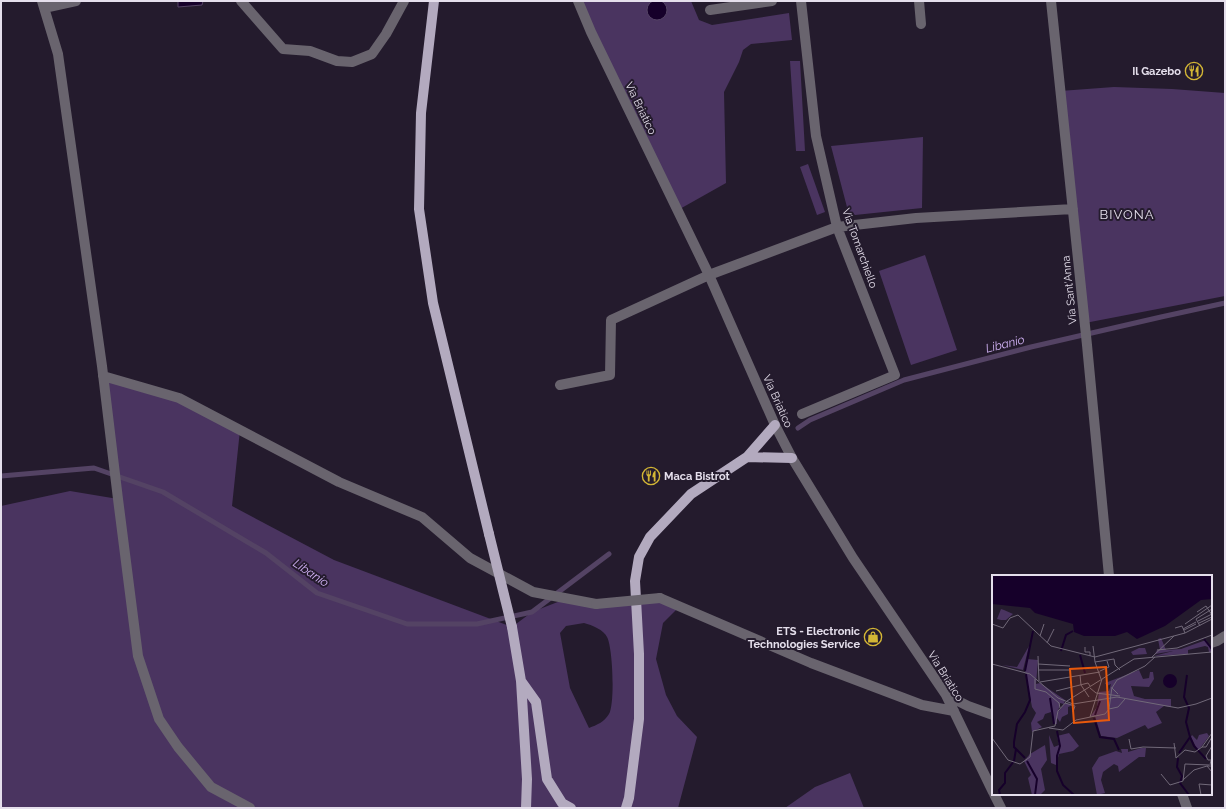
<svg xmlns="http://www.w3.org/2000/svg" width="1226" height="809" font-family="Raleway,sans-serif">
<rect width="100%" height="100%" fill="#241b2d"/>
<path fill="#4a3460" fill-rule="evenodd" d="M 578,1 L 691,1 L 699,20 L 712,25 L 789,13 L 792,40 L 751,44 L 743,50 L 739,62 L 724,92 L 726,183 L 678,210 Z
M 790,61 L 800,61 L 805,151 L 796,151 Z
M 1114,87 L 1172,89 L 1225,93 L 1225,296 L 1085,323 L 1060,91 Z
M 923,137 L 922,208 L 855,215 L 848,211 L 831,146 Z
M 808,164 L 825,212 L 817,215 L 800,167 Z
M 925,255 L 957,350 L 911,365 L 879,271 Z
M 103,376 L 179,398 L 240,430 L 232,506 L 334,560 L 512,627 L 532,612 L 568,598 L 596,604 L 660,598 L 680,606 L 663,623 L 656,659 L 666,695 L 677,716 L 697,737 L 678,808 L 1,808 L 1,506 L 70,491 L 118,499 ZM 584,623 C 592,625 604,630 607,637 C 613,648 615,704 609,714 C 604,722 597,725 589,728 L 570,688 L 560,633 L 566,626 Z
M 850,773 L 864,808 L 785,808 L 815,787 Z"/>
<path fill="#16002a" stroke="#544364" d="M647 10a10 10 0 1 1 20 0a10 10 0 1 1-20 0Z
M 178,1 L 203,1 L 202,5 L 178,7 Z"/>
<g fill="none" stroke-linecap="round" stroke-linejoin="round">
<path stroke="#544364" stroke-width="5" d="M 798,428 L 810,420 L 904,380 L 1031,347 L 1161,317 L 1225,303
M 1,476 L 94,468 L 163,492 L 266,553 L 317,593 L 407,624 L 477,624 L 532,612 L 609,554"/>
<path stroke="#69646e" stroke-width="10" d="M 42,1 L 58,54 L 102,366 L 118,499 L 138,656 L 159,719 L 178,747 L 211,787 L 250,808
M 241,1 L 283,49 L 310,51 L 337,61 L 352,62 L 372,54 L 386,34 L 404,1
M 578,1 L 591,32 L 709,275 L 775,425 L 792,458 L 853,558 L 946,695 L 993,792
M 801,1 L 816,136 L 837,227 L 895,375 L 802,414
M 919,1 L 921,24
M 1051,1 L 1087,345 L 1109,576
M 44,8 L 76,1
M 710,10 L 772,1
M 103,376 L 179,398 L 339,482 L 422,517 L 470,558 L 533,592 L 596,604
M 560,385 L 610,375 L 611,320 L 709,275 L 837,227 L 916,218 L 1073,209
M 660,598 L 811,663 L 922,705 L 954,711
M 1211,643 L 1217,641 L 1225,636
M 946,695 L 968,706 L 993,715
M 994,794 L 1001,808
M 1182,794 L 1187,808"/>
<path stroke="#b3aabf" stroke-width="10" d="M 434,1 L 421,113 L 419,209 L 433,303 L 489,534
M 747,457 L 792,458
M 512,627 L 521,681 L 527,779 L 526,808
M 521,681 L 536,702 L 547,779 L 562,803 L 571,808
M 626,808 L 629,798 L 639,719 L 639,654 L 635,581 L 639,557 L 650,537 L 691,494 L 747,457 L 775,425"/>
<path stroke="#69646e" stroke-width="10" d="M 596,604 L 660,598"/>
<path stroke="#b3aabf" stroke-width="10" d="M 489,534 L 512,627"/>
</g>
<defs>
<symbol id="restaurant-ring" viewBox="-11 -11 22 22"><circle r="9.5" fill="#241b2d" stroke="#d3b635" stroke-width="1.5"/><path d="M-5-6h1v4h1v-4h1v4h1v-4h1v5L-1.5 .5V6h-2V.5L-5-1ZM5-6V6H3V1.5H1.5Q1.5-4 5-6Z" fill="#d3b635"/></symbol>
<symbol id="shop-ring" viewBox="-11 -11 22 22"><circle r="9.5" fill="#241b2d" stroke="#d3b635" stroke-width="1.5"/><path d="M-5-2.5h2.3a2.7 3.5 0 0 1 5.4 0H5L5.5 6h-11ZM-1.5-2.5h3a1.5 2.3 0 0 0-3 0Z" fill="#d3b635"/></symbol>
</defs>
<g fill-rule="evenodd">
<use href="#restaurant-ring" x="1184" y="61" width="20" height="20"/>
<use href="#restaurant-ring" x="641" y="466" width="20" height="20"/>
<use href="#shop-ring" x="863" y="627" width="20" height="20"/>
</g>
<g text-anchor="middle" stroke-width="4" stroke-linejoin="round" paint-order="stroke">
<g font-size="11" font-weight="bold" fill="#e5dfec" stroke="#241b2d" text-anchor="end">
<text x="1181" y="75">Il Gazebo</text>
<text x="664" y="480" text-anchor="start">Maca Bistrot</text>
<text x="860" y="635">ETS - Electronic<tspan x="860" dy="13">Technologies Service</tspan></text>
</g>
<g font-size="11" fill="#e5dfec" stroke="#241b2d">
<text transform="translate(641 108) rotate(64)" y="4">Via Briatico</text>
<text transform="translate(860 248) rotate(70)" y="4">Via Tomarchiello</text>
<text transform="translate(1069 290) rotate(-96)" y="4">Via Sant'Anna</text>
<text transform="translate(778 401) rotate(66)" y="4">Via Briatico</text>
<text transform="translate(946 676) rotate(58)" y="4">Via Briatico</text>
</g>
<g font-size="12" font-style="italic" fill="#d1b2f5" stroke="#241b2d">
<text transform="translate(1005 344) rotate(-14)" y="4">Libanio</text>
<text transform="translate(311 573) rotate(34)" y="4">Libanio</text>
</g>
<g font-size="13" letter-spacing="1" fill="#e5dfec" stroke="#241b2d">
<text x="1127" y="219">BIVONA</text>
</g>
</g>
<g transform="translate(992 575)">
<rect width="220" height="220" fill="#241b2d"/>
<path d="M 9,34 L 12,35 L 21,39 L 14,45 L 9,45 L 5,44 ZM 169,63 L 174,75 L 189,74 L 214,65 L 220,77 L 217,77 L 216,72 L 213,71 L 196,75 L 196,79 L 162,81 L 181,76 L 163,79 L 165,75 L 168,75 L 166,64 ZM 37,71 L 31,95 L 10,90 L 25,92 ZM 147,73 L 153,73 L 155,79 L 141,80 L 139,77 ZM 35,84 L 46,85 L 44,109 L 48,108 L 73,125 L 72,129 L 68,128 L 66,137 L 73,128 L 81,130 L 76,132 L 76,139 L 70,142 L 68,147 L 65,143 L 65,149 L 62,149 L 59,137 L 53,139 L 51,144 L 45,147 L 50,152 L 40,157 L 39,148 L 44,138 L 40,132 L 33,95 ZM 147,95 L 151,104 L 157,103 L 158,97 L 161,97 L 162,104 L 157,112 L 139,111 L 142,121 L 153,124 L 179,124 L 179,132 L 172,131 L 164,137 L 170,148 L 156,154 L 153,150 L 125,163 L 109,161 L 103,141 L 98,142 L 105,132 L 107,117 L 117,116 L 119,109 L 115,111 L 113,108 ZM 77,158 L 87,171 L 81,176 L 67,179 L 64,190 L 59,188 L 57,160 L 62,172 L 67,170 L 65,161 ZM 215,158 L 217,161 L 206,176 L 199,162 L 200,160 L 205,165 L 207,160 ZM 53,170 L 55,185 L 49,194 L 53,215 L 48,220 L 40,220 L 36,203 L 39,200 L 32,186 L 38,179 ZM 149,173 L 154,173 L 153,182 L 147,182 L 127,197 L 126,191 L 122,189 L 111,197 L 109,205 L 113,218 L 105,220 L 100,193 L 107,182 L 124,176 L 130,178 L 129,174 L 136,174 L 136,177 Z" fill="#4a3460"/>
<path d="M 0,0 L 220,0 L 220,24 L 209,25 L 173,51 L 145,64 L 135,57 L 123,61 L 92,61 L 82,57 L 81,49 L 43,38 L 38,33 L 0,29 ZM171 106a7 7 0 1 1 14 0a7 7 0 1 1-14 0Z" fill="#16002a"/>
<path fill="none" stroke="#16002a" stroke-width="2" d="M 212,64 L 220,74M 69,76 L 74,60 L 81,56M 88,80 L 93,98M 33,96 L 41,56M 58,123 L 62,149M 103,140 L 108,126M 102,143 L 108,162 L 122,164 L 127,175M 65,156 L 68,171 L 65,181 L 65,196 L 71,210 L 82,220M 198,162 L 202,171 L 214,184M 187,178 L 198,162 L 194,147 L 197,133 L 192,122 L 195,100M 33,183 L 22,172 L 22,167 L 25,149 L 33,137 L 38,125 L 34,99M 186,183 L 185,192 L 190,201 L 188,208 L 197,220M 35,186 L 45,204 L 43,220M 8,220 L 7,215 L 13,208 L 13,198 L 22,186 L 24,174"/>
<path fill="none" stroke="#716979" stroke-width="1" d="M 205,37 L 214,31 L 220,40M 206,46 L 220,39M 207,48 L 220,42M 0,49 L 11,53 L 18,43 L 26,40 L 59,71 L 103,82 L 193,58 L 220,44M 193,49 L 220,30M 208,51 L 204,44 L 220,34M 183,53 L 190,51 L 193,58M 191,54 L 204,47M 192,55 L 204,49M 48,61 L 52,49M 55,68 L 62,54M 101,71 L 103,87 L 109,104M 93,72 L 93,77 L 98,77 L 98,81M 165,75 L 185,73 L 220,60M 46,81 L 47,106M 160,82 L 182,61M 103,87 L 122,84 L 123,90 L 128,95M 0,89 L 38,99M 46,89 L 78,91M 46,95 L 77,95M 108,96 L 117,92 L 115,86M 38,99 L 66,123 L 81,129 L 125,122 L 186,133 L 204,129 L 220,123M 88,100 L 89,110 L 97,122M 43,104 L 43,114 L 54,117 L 67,128 L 68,133M 125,105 L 153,91 L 163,82M 125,105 L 120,113 L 126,119M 48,107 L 108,97M 98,113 L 104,118 L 128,121M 64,116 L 96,108 L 98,111M 73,128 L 83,131 L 81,137M 117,134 L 126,132 L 133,124M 98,142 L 110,104M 57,153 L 71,155 L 84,145 L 113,139 L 117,134 L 120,112M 220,158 L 210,172 L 214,172 L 220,162M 0,163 L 16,185 L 28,189 L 38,182 L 41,156 L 63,151 L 66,136 L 75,126 L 142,84 L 220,77M 137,164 L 139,174 L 151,172 L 184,173M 182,168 L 184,183 L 193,175 L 203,177 L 210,172M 218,190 L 219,185 L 216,185 L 214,181 L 220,171M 220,191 L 215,191 L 220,197M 169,199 L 178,210 L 191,206 L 193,189 L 217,190M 191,205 L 202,195 L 215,191M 209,220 L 207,209 L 220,210"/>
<path fill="#e8590c" fill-opacity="0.15" stroke="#e8590c" stroke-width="2" d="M 114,92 L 117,145 L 82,148 L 78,94 Z"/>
<rect width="220" height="220" fill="none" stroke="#e5dfec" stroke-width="2"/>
</g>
<rect width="1226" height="809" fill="none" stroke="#e5dfec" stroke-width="4"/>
</svg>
